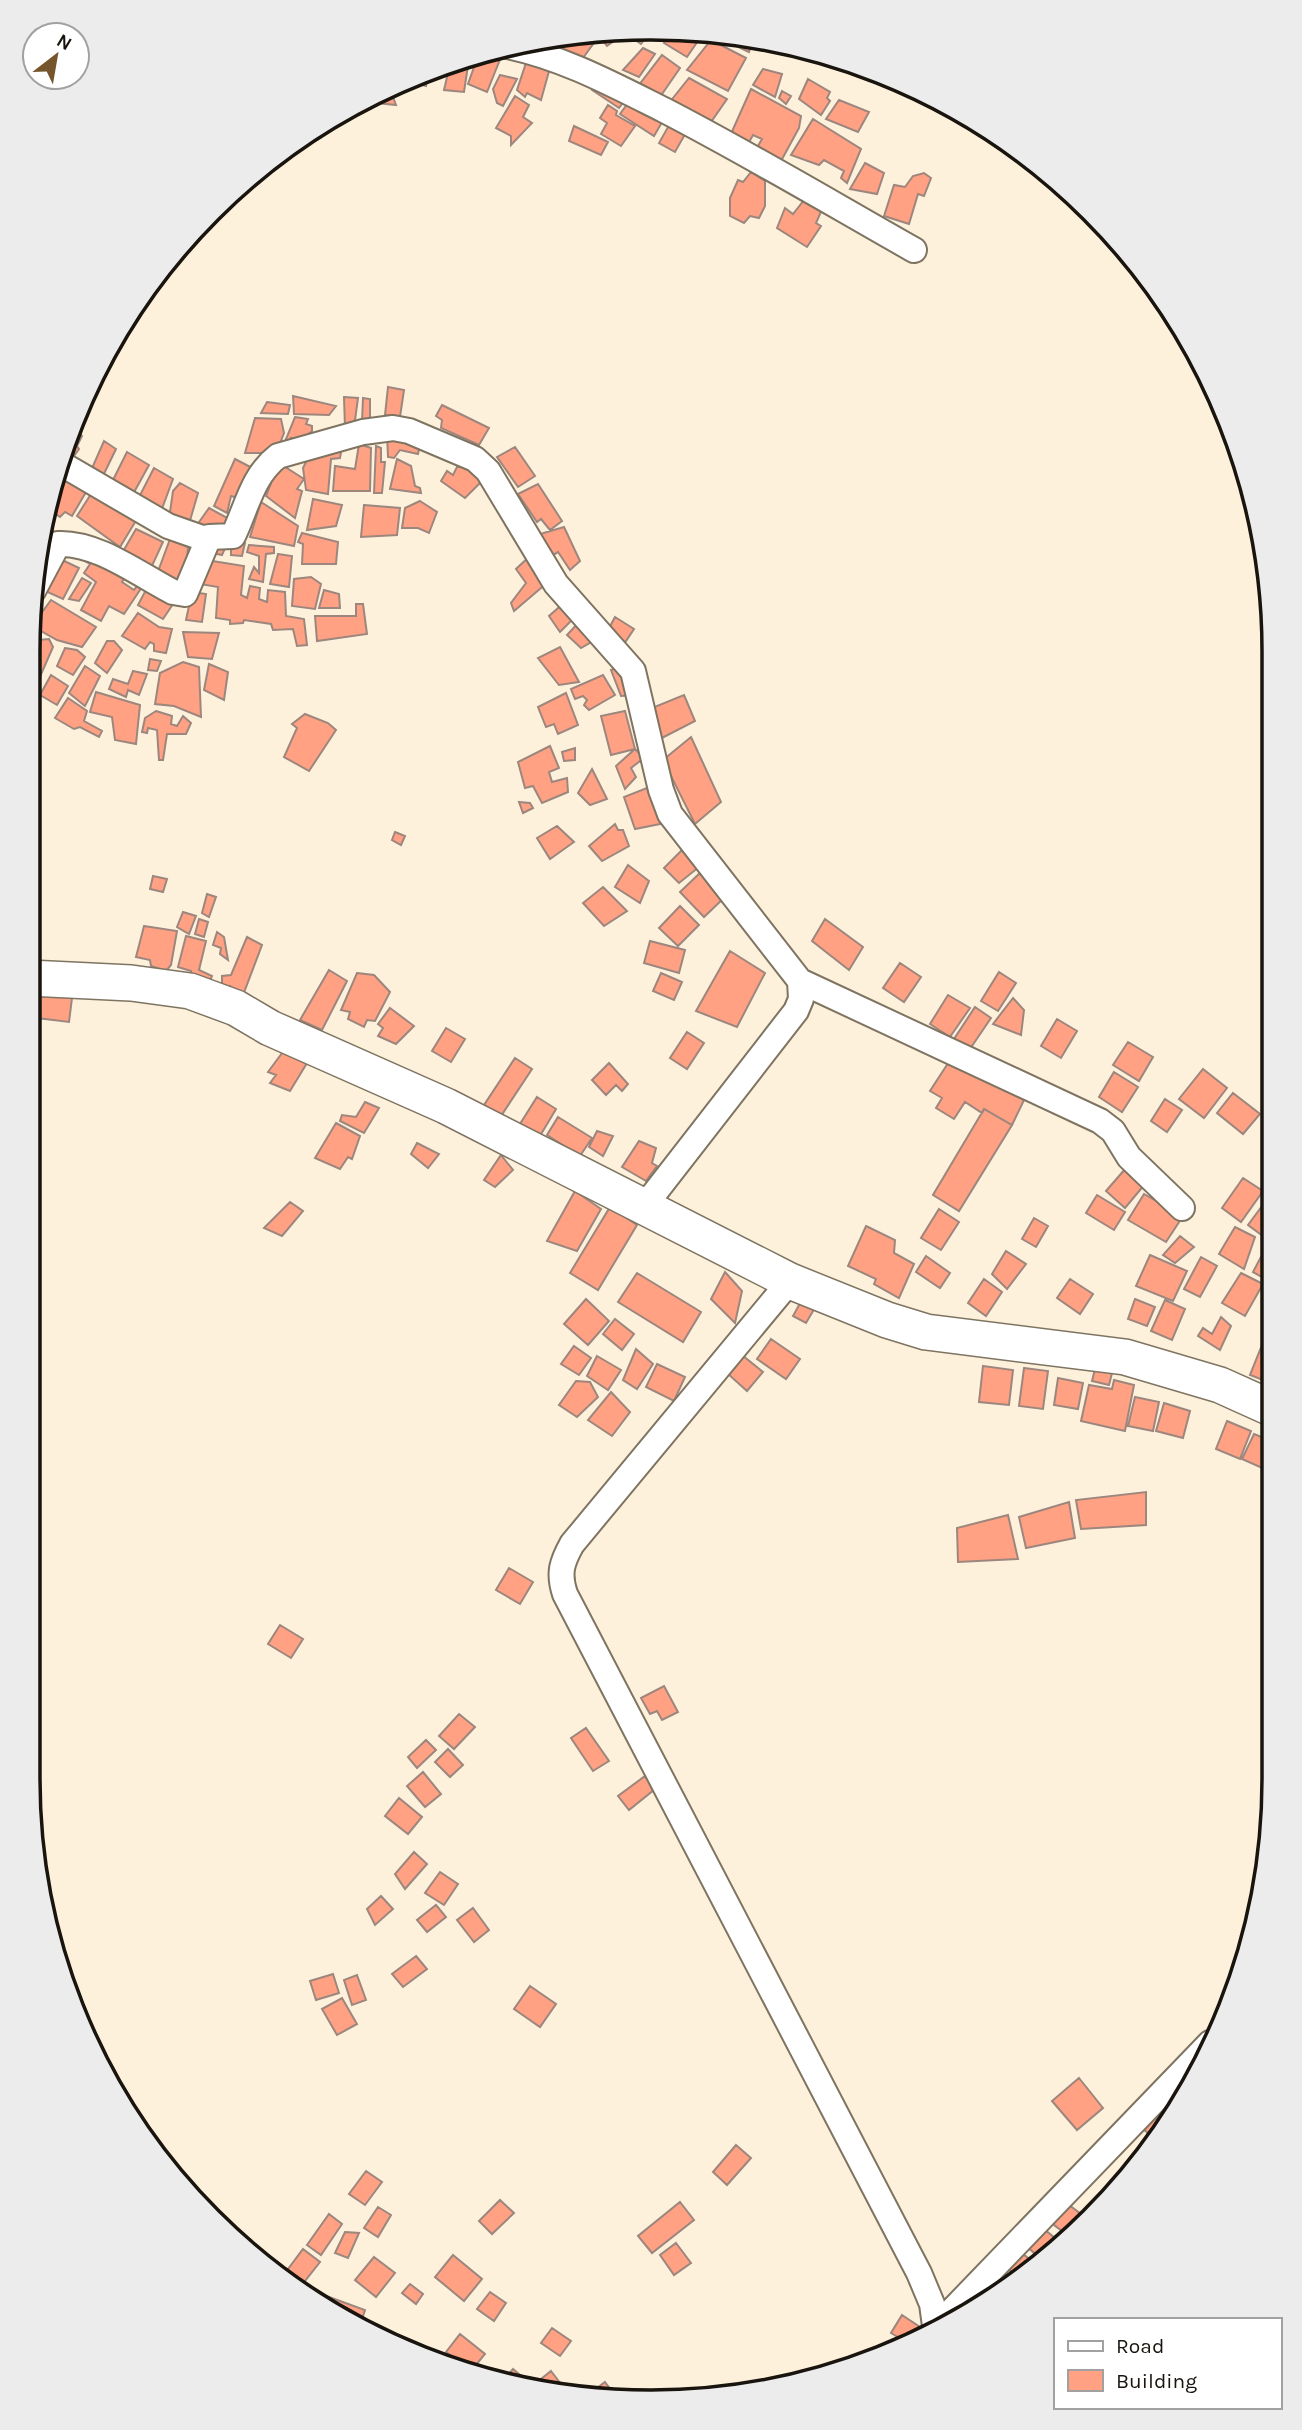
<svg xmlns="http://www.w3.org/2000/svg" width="1302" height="2430" font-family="Karla,sans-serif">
<rect width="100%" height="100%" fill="#fdf1dc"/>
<path fill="#ffa182" stroke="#9d867e" stroke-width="2" d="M 610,29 L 621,36 L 607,46 L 599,36 L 583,58 L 578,55 L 570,59 L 549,51 L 552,39 Z
M 626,30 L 651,31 L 641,44 L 625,33 Z
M 672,31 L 700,32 L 702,35 L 687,57 L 664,43 Z
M 709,33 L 732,33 L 754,38 L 749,52 Z
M 711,40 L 746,58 L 728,91 L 687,70 Z
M 643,48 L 655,54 L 639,77 L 623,70 Z
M 483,52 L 501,57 L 487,92 L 468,84 L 479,53 Z
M 662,55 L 680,68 L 660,97 L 639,85 Z
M 528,57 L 551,64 L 541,100 L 527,93 L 525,97 L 517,90 Z
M 465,58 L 469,59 L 464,92 L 444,90 L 450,64 Z
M 763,69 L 782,74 L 775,97 L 753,85 Z
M 429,72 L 426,86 L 412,82 L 413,78 Z
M 500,75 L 517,79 L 503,106 L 497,103 L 493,89 Z
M 689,78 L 727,99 L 711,122 L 669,103 Z
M 808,79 L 830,92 L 827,98 L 830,101 L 821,115 L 799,99 Z
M 409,80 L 408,89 L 401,92 L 389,87 Z
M 599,84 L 628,96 L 619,108 L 592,90 Z
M 751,89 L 801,116 L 799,128 L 781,161 L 758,146 L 762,139 L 753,135 L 748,144 L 730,136 Z
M 782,91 L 791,96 L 786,104 L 779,98 Z
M 375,92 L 393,97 L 396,105 L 368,102 L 368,97 Z
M 515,96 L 529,105 L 523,117 L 532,123 L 511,145 L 511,136 L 496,128 Z
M 631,99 L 665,117 L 654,136 L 620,114 Z
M 839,100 L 869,112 L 858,132 L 826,119 Z
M 608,105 L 617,111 L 616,115 L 635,126 L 621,146 L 601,134 L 607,123 L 600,118 Z
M 813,119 L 861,149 L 847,183 L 841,178 L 844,171 L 824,160 L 819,165 L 791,155 Z
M 672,120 L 688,129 L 675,152 L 659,143 Z
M 574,126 L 608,142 L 601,155 L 569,141 Z
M 865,163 L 884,173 L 877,194 L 850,189 Z
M 751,172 L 765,181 L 765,206 L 759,218 L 750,216 L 744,223 L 730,216 L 730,198 L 738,180 L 743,182 Z
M 924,173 L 931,178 L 924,196 L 918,194 L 909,224 L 884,216 L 894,185 L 905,187 L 913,176 Z
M 808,195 L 824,205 L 816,223 L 821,226 L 807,247 L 777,228 L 785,208 L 793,214 Z
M 388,387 L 404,390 L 400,417 L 385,415 Z
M 293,396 L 336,406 L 329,415 L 294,414 Z
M 344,397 L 358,398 L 354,428 L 345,428 Z
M 363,398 L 370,399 L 370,420 L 362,422 Z
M 267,402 L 290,405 L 288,414 L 261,413 Z
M 442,405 L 489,428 L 479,445 L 441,428 L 442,420 L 436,416 Z
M 295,417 L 308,419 L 306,424 L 312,426 L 312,431 L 302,441 L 291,438 L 290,444 L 284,444 Z
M 255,418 L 281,419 L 284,433 L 279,446 L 268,453 L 245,453 Z
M 76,425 L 81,427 L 78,432 L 82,436 L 77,446 L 79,449 L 69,463 L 63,457 Z
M 387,434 L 421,440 L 418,454 L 400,450 L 394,458 L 388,457 Z
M 104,441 L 116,449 L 100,482 L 89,475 Z
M 343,441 L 340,458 L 331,459 L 328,494 L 306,490 L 303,468 L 310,454 Z
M 359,444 L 371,448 L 370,491 L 333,491 L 335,466 L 355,469 Z
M 376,446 L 381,448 L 381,462 L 385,462 L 382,493 L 374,493 Z
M 515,447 L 535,476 L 518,487 L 497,457 Z
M 127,452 L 149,465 L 132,496 L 110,486 Z
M 235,459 L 256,470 L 244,500 L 231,496 L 227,513 L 214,506 Z
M 397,459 L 411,466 L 415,486 L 420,488 L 421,493 L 390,489 Z
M 279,463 L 304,479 L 297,489 L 302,491 L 295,518 L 266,496 Z
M 467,466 L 484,479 L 465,498 L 441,481 L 447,471 L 453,475 L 457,467 Z
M 154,468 L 173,479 L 160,514 L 137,501 Z
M 58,470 L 86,492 L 72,516 L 65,512 L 60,517 L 46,507 Z
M 180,483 L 198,493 L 189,524 L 169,519 L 173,491 Z
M 538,484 L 562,521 L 550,530 L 541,519 L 537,522 L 518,494 Z
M 91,494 L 137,519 L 120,547 L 77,516 Z
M 313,499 L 342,505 L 336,526 L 307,530 Z
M 420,501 L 437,512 L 429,533 L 418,528 L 402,528 L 405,508 Z
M 261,502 L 298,526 L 294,546 L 250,537 Z
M 364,505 L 400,508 L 397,535 L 361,537 Z
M 209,508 L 231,520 L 228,530 L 197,525 Z
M 564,527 L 580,561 L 570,570 L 558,552 L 552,556 L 540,534 Z
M 136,529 L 163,542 L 151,568 L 138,557 L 121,555 Z
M 302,533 L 338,542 L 336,564 L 302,564 L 303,544 L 298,542 Z
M 170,539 L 188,547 L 186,580 L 156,577 Z
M 215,539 L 245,543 L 242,556 L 231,555 L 231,547 L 226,546 L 222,555 L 208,552 Z
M 249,545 L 274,547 L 274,553 L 266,554 L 263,582 L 249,579 L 254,567 L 259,573 L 259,556 L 247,552 Z
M 90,553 L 128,574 L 122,582 L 134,590 L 140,582 L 144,584 L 124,614 L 109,606 L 101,621 L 81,610 L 96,582 L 84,573 L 90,564 L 83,560 Z
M 278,554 L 292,556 L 289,587 L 270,584 Z
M 532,554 L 548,582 L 514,611 L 511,603 L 526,583 L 516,569 Z
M 56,557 L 79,568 L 63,599 L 43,590 Z
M 206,560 L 244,566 L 241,595 L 247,598 L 250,586 L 260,588 L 259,599 L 267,602 L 268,590 L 285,592 L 286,616 L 304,619 L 307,645 L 297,646 L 293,629 L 273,630 L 271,624 L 244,620 L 243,623 L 230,624 L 230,620 L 216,618 L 218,587 L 200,584 Z
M 311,577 L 321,584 L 315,609 L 292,606 L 294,579 Z
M 82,578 L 91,583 L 79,601 L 69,599 Z
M 148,586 L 175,601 L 163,619 L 138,605 Z
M 324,590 L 339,594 L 340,608 L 319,608 Z
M 192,592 L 206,594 L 202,622 L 186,620 Z
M 51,600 L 96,627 L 82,647 L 57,640 L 32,626 Z
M 565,602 L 576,616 L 560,632 L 549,616 Z
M 356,604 L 363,604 L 367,634 L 317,641 L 315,616 L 356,616 Z
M 138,613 L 159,627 L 172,629 L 166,653 L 154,651 L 154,644 L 150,642 L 145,649 L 122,636 Z
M 615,617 L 634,629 L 624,644 L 607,632 Z
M 580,621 L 595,640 L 581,648 L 567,635 Z
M 183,632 L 219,633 L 212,659 L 188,657 Z
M 49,639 L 53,647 L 36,686 L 29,683 L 29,659 L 38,640 Z
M 107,641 L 114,641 L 122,650 L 107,673 L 95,663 Z
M 560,647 L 579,682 L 559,685 L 538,658 Z
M 65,648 L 77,650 L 85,657 L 73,675 L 57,666 Z
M 150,659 L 161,661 L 157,671 L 148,670 Z
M 183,662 L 199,667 L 201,717 L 174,706 L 155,704 L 160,673 Z
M 209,664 L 228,672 L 224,700 L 204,690 Z
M 85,666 L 100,676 L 85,706 L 69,693 Z
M 625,666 L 636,695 L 621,696 L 611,670 Z
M 133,671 L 147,674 L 139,695 L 128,690 L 126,697 L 109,689 L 113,679 L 128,684 Z
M 51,675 L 68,686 L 57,705 L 40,695 Z
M 603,675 L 615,695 L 589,710 L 584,705 L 587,700 L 583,696 L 575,699 L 571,689 Z
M 96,692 L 140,705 L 136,744 L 115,740 L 112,717 L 90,712 Z
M 566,693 L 578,725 L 558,734 L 554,724 L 546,727 L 538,707 Z
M 684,695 L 695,721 L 656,741 L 647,710 Z
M 68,698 L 87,711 L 84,721 L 102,731 L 99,737 L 80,727 L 74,729 L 55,718 Z
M 156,711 L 172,716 L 171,724 L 177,726 L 183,716 L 191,723 L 186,734 L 167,734 L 163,760 L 159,760 L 157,730 L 148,728 L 147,733 L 142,732 L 145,718 Z
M 625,711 L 635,749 L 611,755 L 601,716 Z
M 305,714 L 328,723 L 336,730 L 309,771 L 284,757 L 297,728 L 292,724 Z
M 691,737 L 721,802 L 695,824 L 663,760 Z
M 550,746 L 559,768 L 549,772 L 552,782 L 567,778 L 568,792 L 542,803 L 533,786 L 525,788 L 518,762 Z
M 575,748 L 575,760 L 564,761 L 562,752 Z
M 635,749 L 644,758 L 631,768 L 636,777 L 625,789 L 616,766 Z
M 592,769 L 607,799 L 590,805 L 578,793 Z
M 652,786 L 670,822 L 635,829 L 624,797 Z
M 519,802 L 530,803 L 533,808 L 523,813 Z
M 615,824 L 618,830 L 623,830 L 629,846 L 602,861 L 589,846 Z
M 557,826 L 574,842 L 550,859 L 537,838 Z
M 395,832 L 405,836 L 401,845 L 392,840 Z
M 682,850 L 699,867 L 679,883 L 664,868 Z
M 628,865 L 649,881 L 640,903 L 615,887 Z
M 701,872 L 725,897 L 704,917 L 680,892 Z
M 153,876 L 167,879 L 163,892 L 150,889 Z
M 603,887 L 627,911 L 604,926 L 583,903 Z
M 207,894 L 216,897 L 209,917 L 202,913 Z
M 680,906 L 699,925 L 678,946 L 659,928 Z
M 183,912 L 196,916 L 189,934 L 177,927 Z
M 199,919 L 208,922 L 204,937 L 195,934 Z
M 825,919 L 863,947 L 849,970 L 812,941 Z
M 144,926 L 177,931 L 171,965 L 166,971 L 151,966 L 150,960 L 136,957 Z
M 217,932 L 224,937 L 228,960 L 220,954 L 221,948 L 213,945 Z
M 186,936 L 206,941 L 199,970 L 212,976 L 209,984 L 190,977 L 191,971 L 178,967 Z
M 247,937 L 262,945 L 240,1003 L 228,999 L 230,986 L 222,986 L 222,976 L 231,975 Z
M 650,941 L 685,950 L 679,973 L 644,963 Z
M 730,951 L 765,973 L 737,1027 L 696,1011 Z
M 900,963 L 921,977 L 904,1002 L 883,988 Z
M 329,970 L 347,981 L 322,1030 L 300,1020 Z
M 999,972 L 1016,983 L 998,1011 L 981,1001 Z
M 357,973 L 374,975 L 390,992 L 375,1021 L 367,1020 L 364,1027 L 348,1019 L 350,1012 L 341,1010 Z
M 661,973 L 682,982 L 674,1000 L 653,991 Z
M 29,988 L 73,990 L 69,1022 L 29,1017 Z
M 948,995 L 970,1008 L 950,1037 L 930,1024 Z
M 1013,998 L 1024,1010 L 1021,1035 L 993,1024 Z
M 975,1007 L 991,1018 L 970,1049 L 954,1039 Z
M 390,1008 L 414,1026 L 396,1044 L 378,1036 L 383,1028 L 378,1024 Z
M 1057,1019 L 1077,1031 L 1061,1058 L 1041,1046 Z
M 446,1028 L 465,1039 L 451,1062 L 432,1051 Z
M 687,1032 L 704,1043 L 687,1069 L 670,1058 Z
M 1128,1042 L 1153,1057 L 1139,1081 L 1113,1065 Z
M 285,1049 L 307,1063 L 290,1091 L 270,1083 L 276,1075 L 268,1072 Z
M 954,1054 L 1026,1096 L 1012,1125 L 984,1109 L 982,1113 L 965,1102 L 954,1119 L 936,1108 L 942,1098 L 930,1091 Z
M 515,1058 L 532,1069 L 501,1116 L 484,1105 Z
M 609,1063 L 628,1084 L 622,1091 L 616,1085 L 606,1095 L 592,1080 Z
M 1203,1069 L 1227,1088 L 1204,1118 L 1179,1099 Z
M 1114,1072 L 1138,1087 L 1122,1112 L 1099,1097 Z
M 1233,1093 L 1260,1114 L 1243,1134 L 1217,1113 Z
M 537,1097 L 556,1109 L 540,1136 L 520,1124 Z
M 1165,1099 L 1182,1110 L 1167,1132 L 1151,1121 Z
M 365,1102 L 379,1108 L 364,1133 L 340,1121 L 342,1115 L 356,1117 Z
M 984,1109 L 1012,1125 L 959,1211 L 933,1195 Z
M 558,1117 L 592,1138 L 580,1156 L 547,1135 Z
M 336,1123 L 360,1136 L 352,1159 L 348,1157 L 340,1169 L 315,1158 Z
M 597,1131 L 613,1136 L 603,1156 L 589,1147 Z
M 639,1141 L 656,1148 L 652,1163 L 657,1166 L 646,1181 L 622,1167 Z
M 417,1143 L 439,1154 L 428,1168 L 411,1154 Z
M 501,1155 L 513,1170 L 495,1187 L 484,1180 Z
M 1126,1168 L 1145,1184 L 1125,1208 L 1106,1191 Z
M 1243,1178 L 1263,1191 L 1241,1222 L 1222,1208 Z
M 575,1191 L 601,1209 L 577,1251 L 547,1241 Z
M 1144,1194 L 1183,1216 L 1166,1242 L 1128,1220 Z
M 1097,1195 L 1125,1212 L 1114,1230 L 1086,1213 Z
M 1268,1198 L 1271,1201 L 1271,1242 L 1248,1225 Z
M 290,1202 L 303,1211 L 282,1236 L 264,1228 Z
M 610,1207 L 637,1225 L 598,1290 L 570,1273 Z
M 939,1209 L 959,1222 L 941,1250 L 921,1238 Z
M 1034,1218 L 1048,1226 L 1036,1247 L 1022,1239 Z
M 866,1226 L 895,1240 L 894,1253 L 914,1264 L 899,1298 L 874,1284 L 876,1279 L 848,1266 Z
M 1235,1227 L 1255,1237 L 1244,1269 L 1219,1254 Z
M 1180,1236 L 1194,1247 L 1175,1263 L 1163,1255 Z
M 1006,1251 L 1026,1264 L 1007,1289 L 992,1274 Z
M 1263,1253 L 1271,1257 L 1271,1282 L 1253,1272 Z
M 1150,1255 L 1187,1271 L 1173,1301 L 1136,1286 Z
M 926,1256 L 950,1273 L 940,1288 L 916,1272 Z
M 1201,1257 L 1217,1266 L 1200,1297 L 1184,1289 Z
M 725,1272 L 742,1291 L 735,1323 L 711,1299 Z
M 637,1273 L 701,1312 L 683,1342 L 618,1302 Z
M 1241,1273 L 1263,1284 L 1245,1316 L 1222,1303 Z
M 984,1279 L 1002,1292 L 986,1316 L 968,1303 Z
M 1070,1279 L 1093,1294 L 1080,1314 L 1057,1298 Z
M 805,1294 L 819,1301 L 806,1323 L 793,1316 Z
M 586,1299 L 609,1321 L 588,1345 L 564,1324 Z
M 1135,1299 L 1155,1307 L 1147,1326 L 1128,1319 Z
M 1165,1300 L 1185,1309 L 1172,1340 L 1151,1331 Z
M 1221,1317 L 1231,1326 L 1220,1350 L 1198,1336 L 1203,1328 L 1212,1334 Z
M 615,1319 L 634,1334 L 622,1350 L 603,1334 Z
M 771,1339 L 800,1359 L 786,1379 L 757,1359 Z
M 1262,1345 L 1271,1348 L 1271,1383 L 1250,1375 Z
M 574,1346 L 591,1358 L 579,1375 L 561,1364 Z
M 636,1349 L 653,1364 L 637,1389 L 623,1380 Z
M 742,1355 L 763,1372 L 747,1391 L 727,1373 Z
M 597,1356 L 621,1370 L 608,1390 L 587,1376 Z
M 657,1364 L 685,1377 L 674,1401 L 646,1387 Z
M 983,1366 L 1013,1370 L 1009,1405 L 979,1402 Z
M 1024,1368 L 1048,1371 L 1043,1409 L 1019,1406 Z
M 1095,1369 L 1112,1373 L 1109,1385 L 1092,1381 Z
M 1058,1378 L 1083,1383 L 1078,1409 L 1054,1405 Z
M 1114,1380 L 1134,1385 L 1125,1431 L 1081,1421 L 1089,1385 L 1112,1389 Z
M 576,1381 L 590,1382 L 598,1397 L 577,1417 L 559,1405 Z
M 611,1392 L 630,1412 L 612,1436 L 588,1420 Z
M 1135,1397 L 1159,1402 L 1153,1431 L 1128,1426 Z
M 1164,1403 L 1190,1411 L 1183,1438 L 1156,1431 Z
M 1227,1421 L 1251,1431 L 1240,1459 L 1216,1449 Z
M 1254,1434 L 1271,1441 L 1269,1471 L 1242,1459 Z
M 1146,1492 L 1146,1525 L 1081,1529 L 1076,1500 Z
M 1069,1502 L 1075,1538 L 1026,1548 L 1019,1517 Z
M 1008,1515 L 1018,1559 L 958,1562 L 957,1528 Z
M 509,1568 L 533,1582 L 520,1604 L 496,1590 Z
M 280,1625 L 303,1639 L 291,1658 L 268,1644 Z
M 664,1686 L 678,1712 L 662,1720 L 657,1711 L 650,1714 L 641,1698 Z
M 459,1714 L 475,1727 L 454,1749 L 439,1736 Z
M 586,1728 L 609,1761 L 593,1771 L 571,1738 Z
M 426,1740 L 436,1750 L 417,1768 L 408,1757 Z
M 448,1749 L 463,1765 L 450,1777 L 435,1762 Z
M 423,1772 L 441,1794 L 425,1807 L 407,1786 Z
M 645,1776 L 655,1789 L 629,1810 L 618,1796 Z
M 399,1798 L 422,1817 L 408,1834 L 385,1816 Z
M 414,1852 L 427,1864 L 405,1889 L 395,1874 Z
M 440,1872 L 458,1884 L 444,1905 L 425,1893 Z
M 381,1896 L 393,1909 L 375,1925 L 367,1909 Z
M 436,1905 L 446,1917 L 427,1932 L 417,1920 Z
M 473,1908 L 489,1930 L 474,1942 L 457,1920 Z
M 416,1956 L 427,1969 L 403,1987 L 392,1974 Z
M 333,1974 L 339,1993 L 316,2000 L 310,1981 Z
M 357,1975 L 366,2000 L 352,2005 L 344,1980 Z
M 530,1986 L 556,2004 L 540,2027 L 514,2009 Z
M 342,1998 L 357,2024 L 337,2035 L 322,2009 Z
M 1079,2078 L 1103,2108 L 1077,2130 L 1052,2101 Z
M 1152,2110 L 1166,2121 L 1152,2137 L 1139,2125 Z
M 736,2145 L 751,2158 L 727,2185 L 713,2172 Z
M 366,2171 L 382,2182 L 365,2205 L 349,2194 Z
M 1057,2196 L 1081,2214 L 1066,2234 L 1042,2216 Z
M 500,2200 L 514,2213 L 492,2234 L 479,2221 Z
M 680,2202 L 694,2220 L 652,2253 L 638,2236 Z
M 378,2207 L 391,2215 L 378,2237 L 364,2228 Z
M 329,2214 L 342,2224 L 321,2255 L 307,2245 Z
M 1035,2222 L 1055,2238 L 1039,2257 L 1020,2241 Z
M 345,2232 L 359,2233 L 348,2258 L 335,2253 Z
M 676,2243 L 691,2263 L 674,2275 L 660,2255 Z
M 1013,2246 L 1033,2262 L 1016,2276 L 1000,2262 Z
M 303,2249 L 320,2262 L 301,2286 L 285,2273 Z
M 453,2255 L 482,2279 L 464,2301 L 435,2277 Z
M 374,2257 L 395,2273 L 376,2297 L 355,2280 Z
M 410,2284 L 423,2294 L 416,2304 L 402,2293 Z
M 310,2290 L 365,2310 L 361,2322 L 307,2298 Z
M 490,2292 L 506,2303 L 494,2321 L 477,2309 Z
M 902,2315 L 920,2327 L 908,2343 L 891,2333 Z
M 552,2328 L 571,2341 L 560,2356 L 541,2343 Z
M 460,2334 L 485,2354 L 471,2371 L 446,2352 Z
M 874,2347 L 889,2354 L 889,2355 L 867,2360 Z
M 440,2352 L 462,2366 L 461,2368 L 437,2357 Z
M 513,2369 L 532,2385 L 502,2382 Z
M 551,2371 L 564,2388 L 538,2386 L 536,2383 Z
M 605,2382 L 611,2390 L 593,2391 Z"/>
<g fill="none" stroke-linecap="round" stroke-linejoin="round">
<defs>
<path id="street" d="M 507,46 C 562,57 614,85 664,110 C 749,154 831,203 914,250
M 60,463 L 168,526 L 208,540
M 33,591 L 58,544 C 97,542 138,574 173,592 L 185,594 L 209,537 L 233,536 C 247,507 252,476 278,456 L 363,432 L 393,428 L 409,431 L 475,459 L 488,471 L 556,584 L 633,671 L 661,790 L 670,814 L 800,981 L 801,999 L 796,1011 L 643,1208
M 800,981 L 1100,1121 L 1113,1131 L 1129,1157 L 1182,1208
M 790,1281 L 572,1544 C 562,1562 558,1573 565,1594 L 919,2273 L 932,2304 L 935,2326
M 940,2323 L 1210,2043"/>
<path id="secondary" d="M 29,978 L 131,983 L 190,991 L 236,1008 L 270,1028 L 446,1106 L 790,1281 L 887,1320 L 926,1332 L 1125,1357 L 1220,1385 L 1271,1408"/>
</defs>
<use href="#street" stroke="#7e7461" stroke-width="28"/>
<use href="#secondary" stroke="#7e7461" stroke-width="38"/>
<use href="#street" stroke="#fff" stroke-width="24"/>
<use href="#secondary" stroke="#fff" stroke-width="35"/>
</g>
<path d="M0 0H1302V2430H0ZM651 40H651A611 611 0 0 1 1262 651V1779A611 611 0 0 1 651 2390H651A611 611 0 0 1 40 1779V651A611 611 0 0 1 651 40Z" fill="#edecec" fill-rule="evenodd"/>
<path fill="none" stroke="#19150e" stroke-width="3.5" d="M651 40H651A611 611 0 0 1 1262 651V1779A611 611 0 0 1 651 2390H651A611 611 0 0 1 40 1779V651A611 611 0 0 1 651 40Z"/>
<rect x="1054" y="2318" width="228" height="91" fill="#ffffff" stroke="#a3a19f" stroke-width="2"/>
<rect x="1068" y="2341" width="35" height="10" fill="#ffffff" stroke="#a3a19f" stroke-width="2"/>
<text x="1116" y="2353" font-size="21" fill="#19150e">Road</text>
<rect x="1068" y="2370" width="35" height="21" fill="#ffa182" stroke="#a3a19f" stroke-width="2"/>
<text x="1116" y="2388" font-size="21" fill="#19150e">Building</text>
<g transform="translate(56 56) rotate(31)"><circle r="33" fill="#ffffff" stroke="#a3a19f" stroke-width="2"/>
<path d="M0-5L12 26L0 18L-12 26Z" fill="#76542c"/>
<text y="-10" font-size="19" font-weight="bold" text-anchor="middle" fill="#19150e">N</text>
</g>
</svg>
